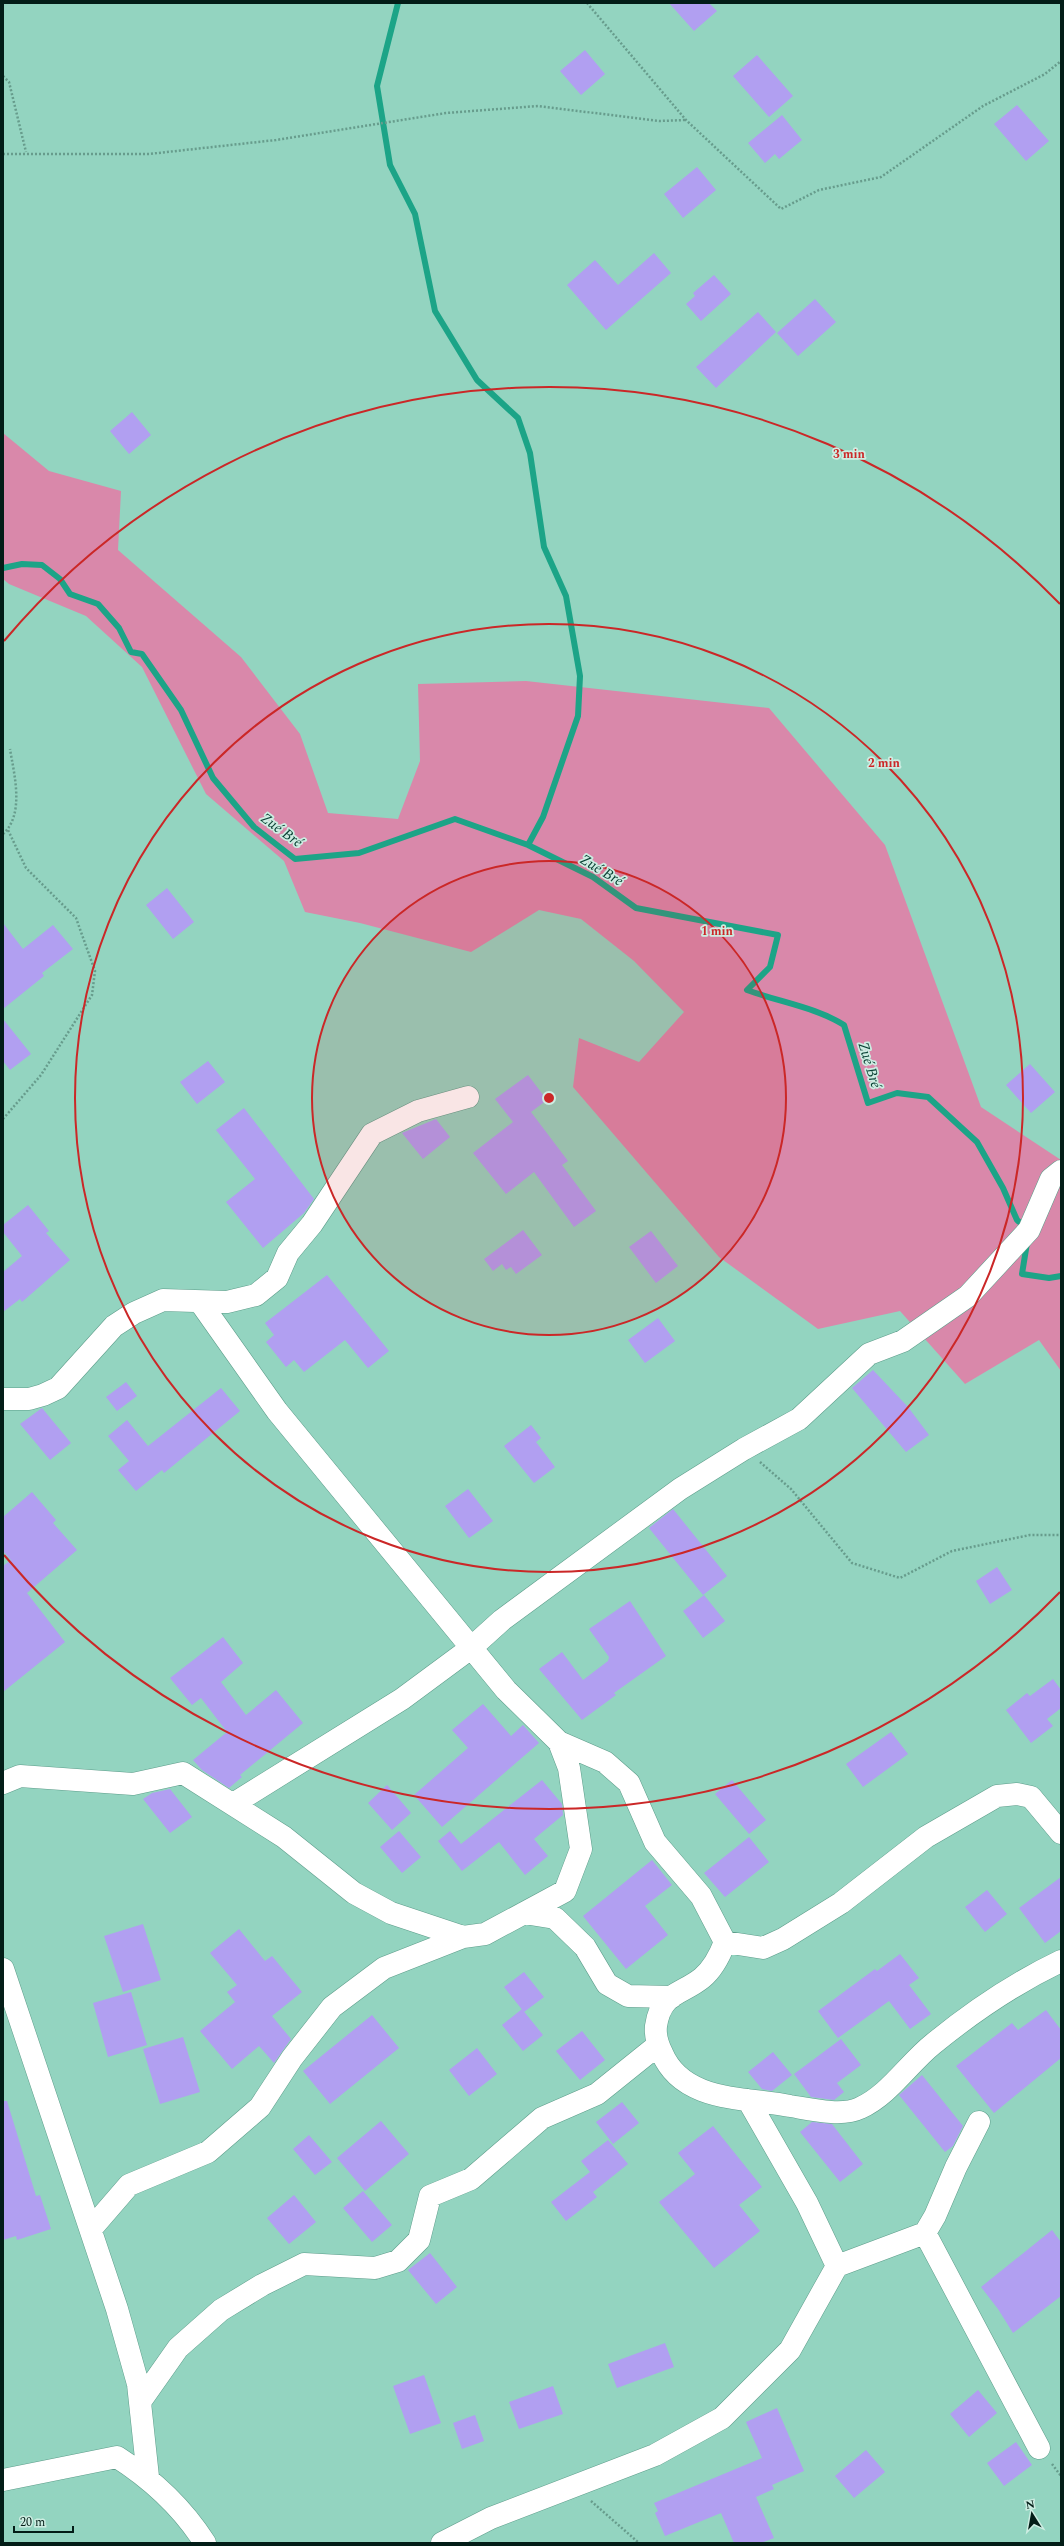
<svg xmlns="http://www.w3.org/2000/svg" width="1064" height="2546" font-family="Spectral,serif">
<rect width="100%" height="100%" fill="#93d4c0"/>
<path fill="#d988aa" d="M 3,433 L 49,471 L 121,491 L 118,550 L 241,657 L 300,734 L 328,813 L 398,819 L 420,761 L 418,684 L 526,681 L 769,708 L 885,845 L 981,1107 L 1061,1160 L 1061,1371 L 1039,1340 L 965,1384 L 900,1311 L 818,1329 L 719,1257 L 573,1087 L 579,1038 L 639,1062 L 684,1012 L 634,961 L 581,919 L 539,910 L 471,952 L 360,923 L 305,912 L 284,861 L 206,794 L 142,667 L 86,616 L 9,584 L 3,579 Z"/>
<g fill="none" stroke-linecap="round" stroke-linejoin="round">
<path stroke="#1ca487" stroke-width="6" d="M 398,3 L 377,86 L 390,165 L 415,214 L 435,311 L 477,380 L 518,418 L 530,453 L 544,547 L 566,596 L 580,676 L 578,716 L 543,817 L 528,845
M 3,568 L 22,564 L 42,565 L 60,579 L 70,594 L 98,604 L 119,628 L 131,652 L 142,654 L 181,710 L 213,778 L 254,827 L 295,859 L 359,853 L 455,819 L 528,845 L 593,877 L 636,908 L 778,935 L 770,967 L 747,990 C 779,1002 815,1007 844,1025 L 868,1103 L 897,1093 L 928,1097 L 977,1142 L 1003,1188 L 1017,1220 L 1026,1228
M 1027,1243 L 1022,1274 L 1049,1278 L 1061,1276"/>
</g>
<path fill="#b19ff1" d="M 669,3 L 709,3 L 717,11 L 694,31 Z
M 585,50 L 605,74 L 581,95 L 560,71 Z
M 757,55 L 793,96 L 769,117 L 733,76 Z
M 1017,105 L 1049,141 L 1026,161 L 994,124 Z
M 782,115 L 802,140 L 779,159 L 775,154 L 765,163 L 748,143 Z
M 697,167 L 716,190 L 683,218 L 664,194 Z
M 654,253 L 671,273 L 606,330 L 567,285 L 595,260 L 618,285 Z
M 714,275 L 731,294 L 701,321 L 686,304 L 695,296 L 693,293 Z
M 815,299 L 836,322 L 798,356 L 777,333 Z
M 758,312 L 776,332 L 716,388 L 696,367 Z
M 132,412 L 151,435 L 129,454 L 110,431 Z
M 167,888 L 194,922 L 173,939 L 146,905 Z
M 3,923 L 23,949 L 53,925 L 73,949 L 42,973 L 44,976 L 3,1009 Z
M 3,1019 L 31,1054 L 10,1070 L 3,1061 Z
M 208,1061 L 225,1082 L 197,1104 L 180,1082 Z
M 1030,1064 L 1055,1092 L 1031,1113 L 1006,1085 Z
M 528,1075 L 547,1100 L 531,1112 L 568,1161 L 562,1165 L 596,1211 L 574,1227 L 534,1172 L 506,1194 L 473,1153 L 513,1122 L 495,1099 Z
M 244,1108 L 314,1199 L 304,1213 L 263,1248 L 226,1202 L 255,1179 L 216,1130 Z
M 436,1119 L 450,1137 L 423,1159 L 402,1133 Z
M 28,1205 L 49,1231 L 46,1233 L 70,1260 L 22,1302 L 20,1299 L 3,1312 L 3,1272 L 22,1256 L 3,1232 L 3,1225 Z
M 523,1230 L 542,1255 L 516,1274 L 511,1267 L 506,1270 L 502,1264 L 493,1271 L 484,1259 Z
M 651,1231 L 678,1266 L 656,1283 L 629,1247 Z
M 327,1275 L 389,1351 L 368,1368 L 345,1340 L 304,1372 L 294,1360 L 286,1367 L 266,1342 L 274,1335 L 265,1323 Z
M 658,1318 L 675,1341 L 645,1363 L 628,1340 Z
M 873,1370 L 908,1407 L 929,1435 L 906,1452 L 852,1388 Z
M 126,1382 L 137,1396 L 117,1411 L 106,1397 Z
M 221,1388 L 240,1411 L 164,1473 L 162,1470 L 136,1491 L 118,1470 L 129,1461 L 108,1436 L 127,1420 L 148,1446 Z
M 42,1408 L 71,1443 L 50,1460 L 20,1424 Z
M 531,1425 L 541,1438 L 536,1442 L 555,1467 L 534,1483 L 504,1446 Z
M 468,1489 L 493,1521 L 469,1538 L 445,1506 Z
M 32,1492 L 56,1520 L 53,1523 L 77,1550 L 27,1593 L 65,1642 L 3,1692 L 3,1566 L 11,1560 L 3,1551 L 3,1517 Z
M 673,1509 L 727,1576 L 703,1595 L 649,1528 Z
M 997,1567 L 1012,1590 L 990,1604 L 976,1581 Z
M 704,1595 L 725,1621 L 703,1638 L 683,1611 Z
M 630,1601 L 666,1656 L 614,1693 L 616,1695 L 582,1720 L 539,1669 L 562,1652 L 583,1680 L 608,1661 L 609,1657 L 589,1629 Z
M 223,1637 L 243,1663 L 221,1682 L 246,1715 L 276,1690 L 303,1723 L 240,1775 L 242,1777 L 229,1788 L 202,1770 L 193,1760 L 227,1732 L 201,1698 L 192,1705 L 170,1678 Z
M 1053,1679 L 1061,1690 L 1061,1708 L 1047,1719 L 1053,1726 L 1031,1743 L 1006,1710 L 1027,1693 L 1030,1696 Z
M 483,1704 L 511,1736 L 523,1725 L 539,1743 L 442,1827 L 414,1795 L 468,1748 L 452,1730 Z
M 891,1732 L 908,1754 L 863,1787 L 846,1764 Z
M 542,1780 L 562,1804 L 563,1815 L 534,1839 L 548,1856 L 525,1875 L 499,1842 L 462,1871 L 438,1841 L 450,1831 L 461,1844 Z
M 732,1780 L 766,1820 L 749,1834 L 715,1794 Z
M 387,1785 L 411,1813 L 392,1830 L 368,1803 Z
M 170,1789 L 192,1817 L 170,1833 L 143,1799 L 152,1793 Z
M 399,1831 L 421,1857 L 402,1873 L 380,1847 Z
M 749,1837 L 769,1862 L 725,1897 L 704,1873 Z
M 652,1860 L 672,1885 L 645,1906 L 668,1935 L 626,1969 L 583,1916 Z
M 1061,1877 L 1061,1931 L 1045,1943 L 1019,1908 Z
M 987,1890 L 1007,1914 L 985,1932 L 965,1907 Z
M 143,1924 L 161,1980 L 123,1992 L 104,1936 Z
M 239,1929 L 265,1961 L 272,1956 L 302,1992 L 272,2016 L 291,2039 L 274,2063 L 259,2046 L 232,2069 L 200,2031 L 235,2002 L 227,1992 L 237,1985 L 210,1953 Z
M 900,1954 L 919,1978 L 909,1985 L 931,2014 L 910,2029 L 889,2001 L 838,2038 L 818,2011 L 875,1969 L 877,1971 Z
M 524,1972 L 544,1997 L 524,2012 L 504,1987 Z
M 131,1992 L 147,2045 L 108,2057 L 93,2003 Z
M 522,2009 L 543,2035 L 523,2051 L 502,2025 Z
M 1046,2010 L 1061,2030 L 1061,2058 L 994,2113 L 956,2066 L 1012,2023 L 1018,2030 Z
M 372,2015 L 399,2048 L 330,2104 L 303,2071 Z
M 582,2031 L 605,2060 L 580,2080 L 556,2051 Z
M 183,2037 L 200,2092 L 160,2104 L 143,2049 Z
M 841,2039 L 861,2065 L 837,2083 L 844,2092 L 834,2100 L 811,2097 L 794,2074 Z
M 477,2048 L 497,2074 L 469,2096 L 449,2070 Z
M 773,2052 L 792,2075 L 772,2091 L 762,2089 L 748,2072 Z
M 922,2075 L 963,2126 L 953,2146 L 945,2152 L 899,2095 Z
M 3,2101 L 7,2101 L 36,2196 L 40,2195 L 51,2229 L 17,2240 L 16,2236 L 3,2240 Z
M 622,2102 L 639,2123 L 613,2144 L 596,2122 Z
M 381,2121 L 409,2154 L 365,2191 L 337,2158 Z
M 812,2122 L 832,2124 L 863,2164 L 840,2182 L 800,2132 Z
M 713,2126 L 762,2187 L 739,2205 L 760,2231 L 714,2268 L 659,2202 L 695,2174 L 678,2153 Z
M 309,2135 L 332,2162 L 315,2175 L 293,2149 Z
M 608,2140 L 628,2164 L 593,2192 L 597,2197 L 566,2221 L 551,2202 L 590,2172 L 581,2161 Z
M 363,2191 L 392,2225 L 372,2242 L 343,2208 Z
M 294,2195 L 316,2222 L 289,2244 L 267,2218 Z
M 1052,2230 L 1061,2242 L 1061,2296 L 1013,2333 L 998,2309 L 981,2287 Z
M 430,2253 L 457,2287 L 436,2304 L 408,2270 Z
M 665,2343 L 674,2367 L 617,2388 L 608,2364 Z
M 424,2375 L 441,2423 L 410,2434 L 393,2386 Z
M 553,2386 L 563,2414 L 519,2429 L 509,2402 Z
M 978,2390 L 997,2413 L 969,2437 L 950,2414 Z
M 777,2408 L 804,2471 L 772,2485 L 774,2489 L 756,2497 L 774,2538 L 761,2543 L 734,2543 L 721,2513 L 665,2536 L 655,2513 L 658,2511 L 654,2503 L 762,2458 L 746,2422 Z
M 475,2415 L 484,2441 L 462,2449 L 453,2423 Z
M 1016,2442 L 1032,2465 L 1004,2486 L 987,2463 Z
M 866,2450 L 885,2472 L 854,2498 L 835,2476 Z"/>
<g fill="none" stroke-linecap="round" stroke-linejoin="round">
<defs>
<path id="minor" d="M 200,1302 L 277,1411 L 506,1690 L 559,1742 L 605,1762 L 629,1783 L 655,1842 L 701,1896 L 725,1942 C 720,1955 713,1969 702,1978 C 681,1995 661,1992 656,2026 C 655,2035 658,2045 662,2053 C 683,2103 746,2097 790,2106 C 809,2109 842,2117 860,2108 C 889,2095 908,2064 933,2044 C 972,2012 1015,1983 1061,1961
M 3,1399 L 29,1399 L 43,1395 L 58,1388 L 114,1326 L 134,1313 L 163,1300 L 227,1302 L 256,1295 L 277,1278 L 288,1253 L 312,1224 L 372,1134 L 418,1111 L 468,1097
M 3,1783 L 20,1776 L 133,1784 L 183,1773 L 284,1837 L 354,1893 L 391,1913 L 463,1937 L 485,1934 L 565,1891 L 581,1849 L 569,1768 L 559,1742
M 233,1804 L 402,1699 L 471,1648 L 502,1620 L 680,1489 L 744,1449 L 799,1419 L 869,1354 L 903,1341 L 968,1296 L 1029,1230 L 1051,1179 L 1061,1171
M 524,1913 L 555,1918 L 585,1947 L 607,1984 L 628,1996 L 672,1997
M 725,1942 L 763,1948 L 783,1939 L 841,1903 L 926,1837 L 997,1796 L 1017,1794 L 1031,1797 L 1061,1833
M 3,1969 L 117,2309 L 138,2384 L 148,2477
M 748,2100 L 807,2203 L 837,2266
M 91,2229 L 129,2185 L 208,2152 L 260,2107 L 292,2058 L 332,2007 L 384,1968 L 463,1937
M 925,2233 L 1039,2448
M 140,2402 L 178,2348 L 221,2310 L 262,2285 L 304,2264 L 375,2268 L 398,2261 L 419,2240 L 430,2196 L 471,2179 L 542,2118 L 597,2094 L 658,2045
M 3,2480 L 117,2457 C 153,2480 182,2507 205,2543
M 442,2543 L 491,2518 L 655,2455 L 722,2418 L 790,2350 L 837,2266 L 925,2233 L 935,2216 L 956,2167 L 979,2122"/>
</defs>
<use href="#minor" stroke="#5d9d8a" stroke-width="23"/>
<path stroke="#679c8c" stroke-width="2.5" stroke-dasharray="2 2" stroke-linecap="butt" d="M 587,3 L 686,120 L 781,209 L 819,190 L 881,177 L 983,106 L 1045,74 L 1061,61
M 3,76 L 9,82 L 26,152
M 3,154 L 149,154 L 276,140 L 446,113 L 538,106 L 659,121 L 686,120
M 3,834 C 25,814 14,774 10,749
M 3,1119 L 41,1075 L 92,995 L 95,971 L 76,918 L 26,868 L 8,830
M 760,1462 L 791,1489 L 852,1563 L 900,1578 L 952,1551 L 1030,1535 L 1061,1535
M 1052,2464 L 1061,2476
M 591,2501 L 639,2543"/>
<use href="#minor" stroke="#fff" stroke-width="22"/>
</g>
<circle cx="549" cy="1098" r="237" fill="#cb2727" fill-opacity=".12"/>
<g fill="none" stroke="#cb2727" stroke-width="2">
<circle cx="549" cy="1098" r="237"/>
<circle cx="549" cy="1098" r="474"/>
<path d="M1060 1592A711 711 0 0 1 4 1555M4 641A711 711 0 0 1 1060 604"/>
</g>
<g text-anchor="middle" stroke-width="3.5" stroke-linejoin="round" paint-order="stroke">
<g font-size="15" font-style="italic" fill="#073f32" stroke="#cdede2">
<text transform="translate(282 830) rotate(36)" y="5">Zué Bré</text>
<text transform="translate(602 870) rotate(31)" y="5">Zué Bré</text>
<text transform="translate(870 1065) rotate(73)" y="5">Zué Bré</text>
</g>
</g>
<circle cx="549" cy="1098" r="6" fill="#cb2727" stroke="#cdede2" stroke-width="2"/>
<g font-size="12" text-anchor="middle" font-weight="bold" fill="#cb2727" stroke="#cdede2" stroke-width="3.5" stroke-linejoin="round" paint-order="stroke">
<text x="849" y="458">3 min</text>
<text x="884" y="767">2 min</text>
<text x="717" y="935">1 min</text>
</g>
<rect width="1064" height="2546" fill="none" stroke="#031d17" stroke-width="8"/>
<g transform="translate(1032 2514) rotate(349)" stroke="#cdede2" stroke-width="3" paint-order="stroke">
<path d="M0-3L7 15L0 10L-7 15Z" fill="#031d17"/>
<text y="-6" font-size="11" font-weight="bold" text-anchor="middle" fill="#031d17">N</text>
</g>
<path d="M14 2526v6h59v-6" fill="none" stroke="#031d17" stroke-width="2"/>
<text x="20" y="2526" font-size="12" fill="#031d17" stroke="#cdede2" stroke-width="3" paint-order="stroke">20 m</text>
</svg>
